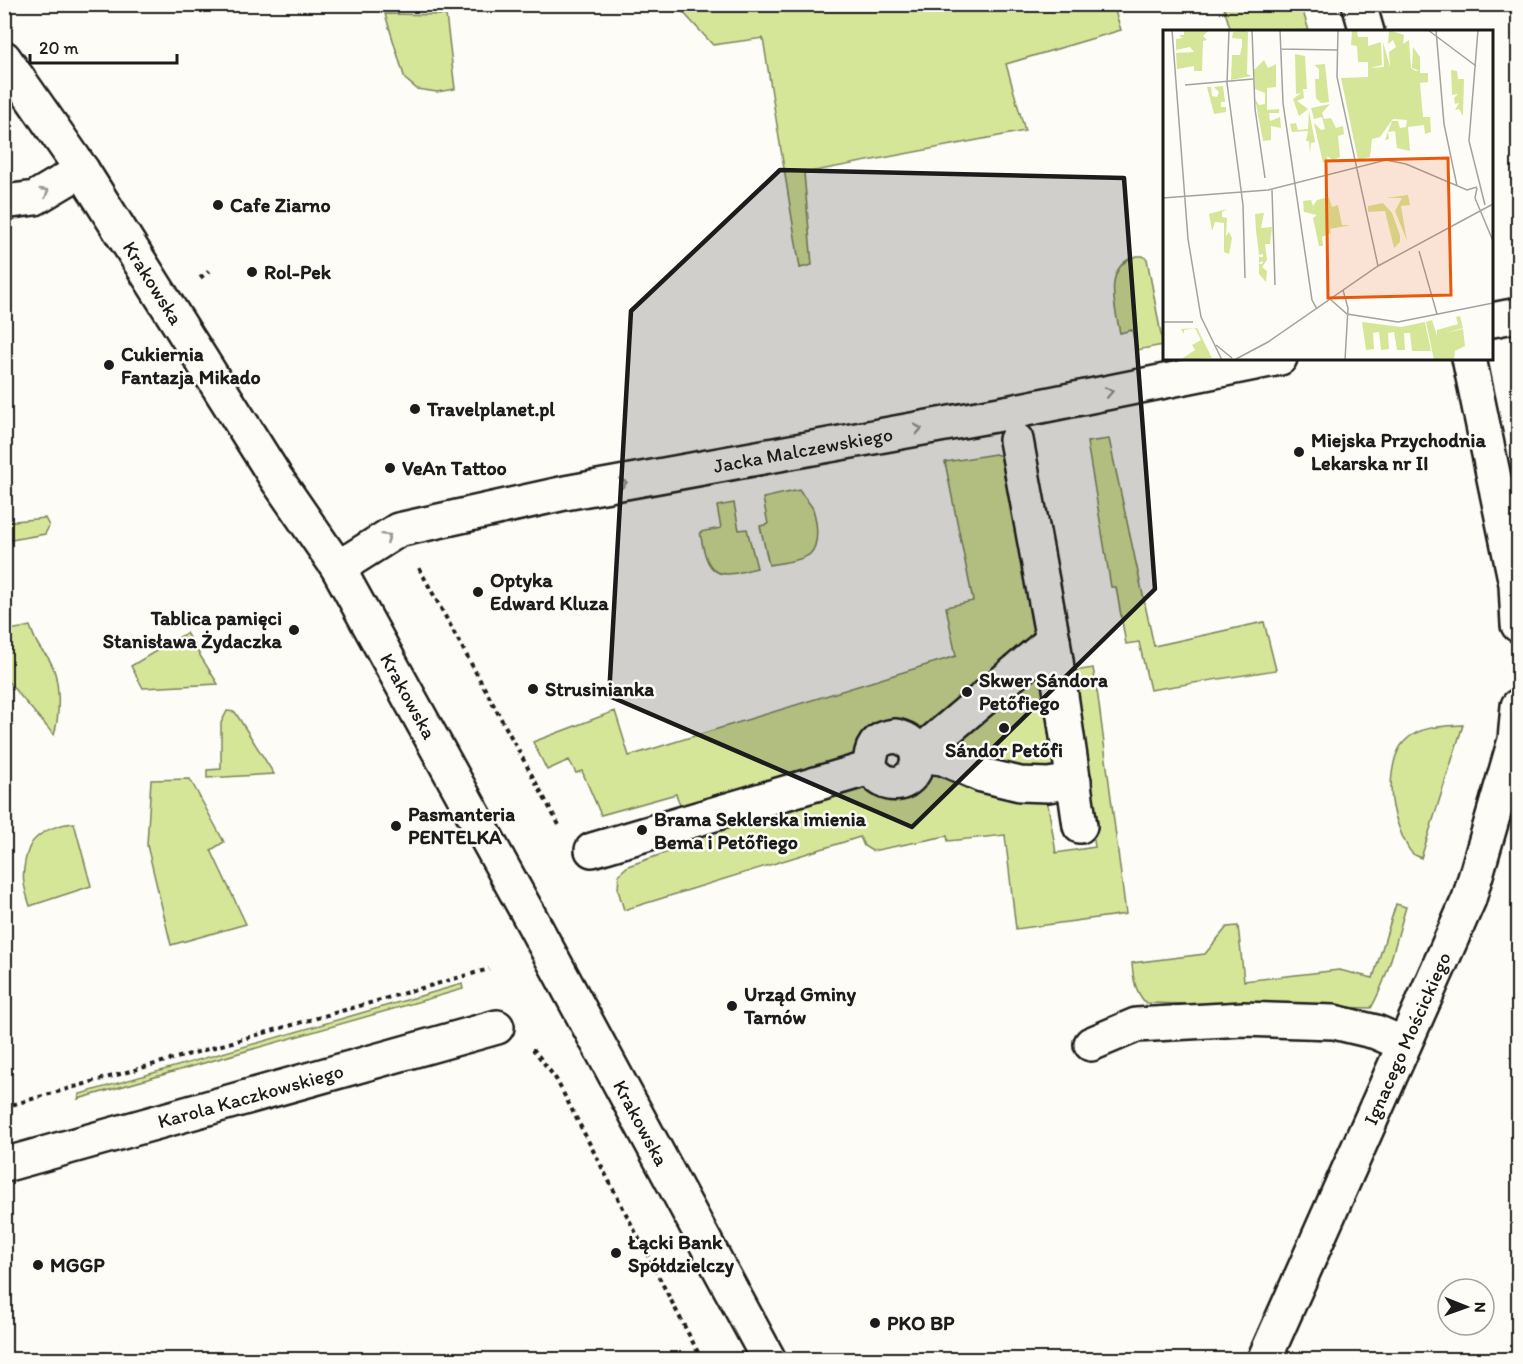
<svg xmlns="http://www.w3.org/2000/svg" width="1523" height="1364" font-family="Itim,sans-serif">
<rect width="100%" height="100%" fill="#fdfcf7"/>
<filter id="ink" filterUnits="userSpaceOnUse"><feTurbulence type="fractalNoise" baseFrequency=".0167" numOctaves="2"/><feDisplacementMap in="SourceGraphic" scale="12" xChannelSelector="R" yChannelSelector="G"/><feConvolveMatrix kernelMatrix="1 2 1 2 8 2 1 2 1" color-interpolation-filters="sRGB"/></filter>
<g filter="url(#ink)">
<path fill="#d6e699" stroke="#79815a" stroke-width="1.5" d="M 681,5 L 1113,5 L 1121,30 L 1006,64 L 1025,131 L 804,173 L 812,265 L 800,268 L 763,38 L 713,45 L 681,10 Z
M 1223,5 L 1301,5 L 1309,31 L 1231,31 Z
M 385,14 L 446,15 L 455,89 L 437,92 L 417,89 L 405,79 Z
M 1137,256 L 1143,256 L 1147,259 L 1163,345 L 1137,350 L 1132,330 L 1120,333 C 1115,308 1102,265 1137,256 Z
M 1109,439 L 1154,646 L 1264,622 L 1276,670 L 1150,690 L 1139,642 L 1126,644 L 1116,587 L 1111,587 L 1087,442 Z
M 995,454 L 1004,457 L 1039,629 L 1032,639 L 919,733 C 915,728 911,723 904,721 C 882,711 859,739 854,757 L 681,808 L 676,794 L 601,815 L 582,771 L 576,773 L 569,760 L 547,770 L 533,742 L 615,711 L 629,756 L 956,656 L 946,607 L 973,601 L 945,462 Z
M 799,490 C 803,496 810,503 813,509 C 817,522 820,544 810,554 C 802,561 780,563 769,565 L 760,526 L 768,524 L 763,498 Z
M 734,503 L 739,530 L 747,529 L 757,568 C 747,570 737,574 727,574 C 706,575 703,548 700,532 L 721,528 L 717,506 Z
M 45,518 L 49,526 L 45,534 L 5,541 L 5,522 Z
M 30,626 C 33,634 35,641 40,648 C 42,652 47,655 49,659 C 61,678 60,715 54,735 L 5,678 L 5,631 Z
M 186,633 L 218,684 L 143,688 L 131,666 Z
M 1093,668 L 1098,697 L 1126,914 L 1016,929 L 1005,835 L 948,841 L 947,836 L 872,851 L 864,846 L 860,837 L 624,910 L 618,890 L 619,874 L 628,866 L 691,844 L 688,833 L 865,787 C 891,806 921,805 932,771 L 977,790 L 993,795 L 1016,795 L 1047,799 L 1056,853 L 1095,847 L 1068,672 Z
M 1034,670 L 1045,670 L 1061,769 L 1006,771 L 947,746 Z
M 227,711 L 235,712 L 274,774 L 207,778 L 207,770 L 221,769 L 221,723 Z
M 1463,725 L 1421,858 C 1420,857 1414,855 1413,854 C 1408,850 1406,843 1403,838 C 1399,828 1395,817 1393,807 C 1389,788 1391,753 1406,740 C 1420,726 1445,726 1463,725 Z
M 190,779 L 224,842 L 211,850 L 246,924 L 171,945 L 147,845 L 151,780 Z
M 74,823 L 91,886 L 30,906 C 28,899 25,891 24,883 C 22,872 26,847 35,839 C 45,829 61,824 74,823 Z
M 1396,904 L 1406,907 C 1396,940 1388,979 1371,1008 L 1146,1003 C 1135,992 1133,978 1132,963 L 1205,954 L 1227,927 L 1238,926 L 1244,981 L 1339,970 L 1373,978 Z
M 462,984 L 463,989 L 78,1099 L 80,1094 Z"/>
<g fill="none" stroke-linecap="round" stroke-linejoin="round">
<defs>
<g id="minor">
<path d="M 1359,4 L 1367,32"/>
<path id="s1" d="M 4,58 L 82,170 L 276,478 L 338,568 L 525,908 L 769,1360"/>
<path d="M 4,202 L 35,198 L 82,170"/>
<path d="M 1492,320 L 1518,315"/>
<path d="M 1469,358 L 1516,584 L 1518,625"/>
<path d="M 1016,440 L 1053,640 L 1080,826"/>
<path id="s2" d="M 338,568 L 398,530 L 565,493 L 1011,412 L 1280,358"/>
<path d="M 1053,640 L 917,755 L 943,758 L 982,775 L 1020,784 L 1048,785 L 1074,781"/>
<path d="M 896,736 C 943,747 903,813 870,768 C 870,748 875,738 896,736 Z"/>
<path d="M 592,850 L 870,768"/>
<path d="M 1091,1044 L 1136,1025 L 1243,1019 L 1334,1022 L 1376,1032 L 1404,1044"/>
<path id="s3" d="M 4,1165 L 497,1027"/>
<path id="s4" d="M 1264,1360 L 1469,899 L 1515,740 L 1518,706"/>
</g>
</defs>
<use href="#minor" stroke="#1c1c1c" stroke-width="38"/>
<path stroke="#1c1c1c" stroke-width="4" stroke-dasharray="4.5 4.5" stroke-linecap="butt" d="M 200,278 L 209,271
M 419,568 L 559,825
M 532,1050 L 534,1050 L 556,1079 L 702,1360
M 4,1107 L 489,969"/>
<use href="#minor" stroke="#fdfcf7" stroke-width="33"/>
</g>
<defs><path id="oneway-chevron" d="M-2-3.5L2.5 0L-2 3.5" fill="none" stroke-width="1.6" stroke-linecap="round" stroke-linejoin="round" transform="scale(1.5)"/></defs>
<g stroke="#989794">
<use href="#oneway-chevron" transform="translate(45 192) rotate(-30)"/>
<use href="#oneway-chevron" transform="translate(1109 392) rotate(-11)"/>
<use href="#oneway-chevron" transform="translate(918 429) rotate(-10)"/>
<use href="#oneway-chevron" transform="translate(623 483) rotate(-10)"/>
<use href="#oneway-chevron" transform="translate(387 537) rotate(-33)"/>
</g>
</g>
<path fill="#1c1c1c" fill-opacity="0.2" stroke="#1c1c1c" stroke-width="4.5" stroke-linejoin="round" d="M 780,170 L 1124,178 L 1155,589 L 912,827 L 609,696 L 631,311 Z"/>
<g fill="#1c1c1c" stroke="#fdfcf7" stroke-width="2">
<circle cx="218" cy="205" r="6"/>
<circle cx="252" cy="272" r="6"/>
<circle cx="109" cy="365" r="6"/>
<circle cx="415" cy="409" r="6"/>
<circle cx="1299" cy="452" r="6"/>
<circle cx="390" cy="468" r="6"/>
<circle cx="478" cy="592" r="6"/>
<circle cx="294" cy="630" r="6"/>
<circle cx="533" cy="689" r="6"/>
<circle cx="967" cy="692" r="6"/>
<circle cx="1004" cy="728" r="6"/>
<circle cx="396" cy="826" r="6"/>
<circle cx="642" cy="830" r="6"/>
<circle cx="732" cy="1006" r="6"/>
<circle cx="616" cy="1253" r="6"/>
<circle cx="38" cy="1265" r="6"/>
<circle cx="875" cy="1323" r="6"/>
</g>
<g text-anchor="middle" stroke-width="5" stroke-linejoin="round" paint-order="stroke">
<g font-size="20" font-weight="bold" fill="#1c1c1c" stroke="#fdfcf7" text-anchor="start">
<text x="230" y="212">Cafe Ziarno</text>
<text x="264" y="279">Rol-Pek</text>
<text x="121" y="361">Cukiernia<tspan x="121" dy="23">Fantazja Mikado</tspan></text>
<text x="427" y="416">Travelplanet.pl</text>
<text x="1311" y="447">Miejska Przychodnia<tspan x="1311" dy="23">Lekarska nr II</tspan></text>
<text x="402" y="475">VeAn Tattoo</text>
<text x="490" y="587">Optyka<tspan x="490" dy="23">Edward Kluza</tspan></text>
<text x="282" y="625" text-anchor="end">Tablica pamięci<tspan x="282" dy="23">Stanisława Żydaczka</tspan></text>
<text x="979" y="687">Skwer Sándora<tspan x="979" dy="23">Petőfiego</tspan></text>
<text x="545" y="696">Strusinianka</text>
<text x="1004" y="757" text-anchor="middle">Sándor Petőfi</text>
<text x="408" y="821">Pasmanteria<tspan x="408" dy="23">PENTELKA</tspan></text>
<text x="654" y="826">Brama Seklerska imienia<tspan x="654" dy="23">Bema i Petőfiego</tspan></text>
<text x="744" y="1001">Urząd Gminy<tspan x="744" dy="23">Tarnów</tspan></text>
<text x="628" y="1249">Łącki Bank<tspan x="628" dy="23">Spółdzielczy</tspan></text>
<text x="50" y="1272">MGGP</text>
<text x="887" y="1330">PKO BP</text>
</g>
<g font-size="20" fill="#1c1c1c" stroke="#fdfcf7">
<text dy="7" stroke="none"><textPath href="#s1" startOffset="270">Krakowska</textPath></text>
<text dy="7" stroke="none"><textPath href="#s2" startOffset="484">Jacka Malczewskiego</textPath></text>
<text dy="7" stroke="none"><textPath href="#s1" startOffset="756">Krakowska</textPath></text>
<text dy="7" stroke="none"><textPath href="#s4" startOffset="352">Ignacego Mościckiego</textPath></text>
<text dy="7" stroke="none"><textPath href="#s3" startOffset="256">Karola Kaczkowskiego</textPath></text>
<text dy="7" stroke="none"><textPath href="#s1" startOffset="1242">Krakowska</textPath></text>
</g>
</g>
<g transform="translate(1163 30)">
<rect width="330" height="330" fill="#fdfcf7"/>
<path d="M 21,0 L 46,0 L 40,6 L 44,10 L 40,11 L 39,41 L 31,41 L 31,36 L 14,39 L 13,23 L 31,22 L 27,17 L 13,20 L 13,9 L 19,8 L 16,5 L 21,5 ZM 80,0 L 85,2 L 84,44 L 89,46 L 68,50 L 69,25 L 77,25 L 79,16 L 79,9 L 69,8 L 70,2 ZM 189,0 L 194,0 L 195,7 L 205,7 L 205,16 L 218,12 L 219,35 L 207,38 L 221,37 L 220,12 L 227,37 L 226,22 L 233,17 L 230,10 L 225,14 L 226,0 L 241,5 L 240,14 L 246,10 L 248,38 L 252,41 L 256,41 L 249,38 L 250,17 L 257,27 L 257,43 L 265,43 L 265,52 L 257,53 L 260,87 L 267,87 L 268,102 L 262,104 L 261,95 L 245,97 L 247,121 L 234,118 L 232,101 L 225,102 L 226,109 L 222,110 L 229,91 L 235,91 L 237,98 L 243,97 L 244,90 L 230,89 L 217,107 L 209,109 L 207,127 L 195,130 L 178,48 L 205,47 L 205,32 L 195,32 L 194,16 L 188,15 ZM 132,24 L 142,26 L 144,59 L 140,59 L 141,68 L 134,71 L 145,79 L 136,86 L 130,69 L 138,63 L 133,64 ZM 101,30 L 105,38 L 113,34 L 113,57 L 104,58 L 104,80 L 116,79 L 116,83 L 106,83 L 107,91 L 117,87 L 118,98 L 108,96 L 108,110 L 100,111 L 92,69 L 96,75 L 102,74 L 102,63 L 92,59 L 91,40 ZM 162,34 L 166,72 L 158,73 L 153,68 L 152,49 L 148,49 L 156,49 L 156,39 L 151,35 ZM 288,40 L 294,41 L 295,49 L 301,49 L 300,86 L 296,79 L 292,80 L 296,73 L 292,74 L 291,68 L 295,64 L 289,65 ZM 60,56 L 62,72 L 58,72 L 58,77 L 63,77 L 63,82 L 51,84 L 44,57 L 48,57 L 49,66 L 54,67 L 56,62 L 51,57 ZM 167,74 L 159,83 L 161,89 L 168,88 L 173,98 L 180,96 L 181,104 L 175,106 L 177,127 L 170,130 L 164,126 L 165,131 L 160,133 L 151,93 L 158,100 L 162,99 L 159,87 L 151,89 L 148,78 ZM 146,81 L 152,112 L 148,113 L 147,123 L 146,111 L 143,111 L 145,101 L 129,102 L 127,94 L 133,93 L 135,100 L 145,99 ZM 245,165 L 247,175 L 238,176 L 244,211 L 232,181 L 239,168 L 223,168 ZM 166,167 L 169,177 L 175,175 L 179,195 L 188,195 L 167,199 L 168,203 L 159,207 L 160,216 L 156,216 L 150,188 L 154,185 L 141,182 L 140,171 L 148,170 L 150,176 L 154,170 ZM 220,173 L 229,183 L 237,205 L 237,212 L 231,218 L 222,181 L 205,182 L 205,176 ZM 64,179 L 59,182 L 59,187 L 64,188 L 63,206 L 66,202 L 69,208 L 66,224 L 61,222 L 61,193 L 52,192 L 49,201 L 46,184 ZM 101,183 L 98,198 L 109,197 L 107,214 L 102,214 L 104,230 L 99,237 L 104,241 L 103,252 L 96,244 L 96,234 L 99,234 L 100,231 L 96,233 L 96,227 L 100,227 L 100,224 L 96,225 L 93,200 L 92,184 ZM 297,286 L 300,298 L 283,303 L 300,299 L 302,316 L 292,321 L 291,330 L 271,330 L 263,292 L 269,290 L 274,306 L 274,300 L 295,294 L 293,287 ZM 199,292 L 238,297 L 262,292 L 268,321 L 249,321 L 247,303 L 241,303 L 242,320 L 234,320 L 231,302 L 225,303 L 226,319 L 218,320 L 216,302 L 210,303 L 211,319 L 203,320 ZM 34,298 L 49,328 L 17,330 L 32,320 L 29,315 L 38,310 L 32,298 L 21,300 L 21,304 L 18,299 Z" fill="#d6e699"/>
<path fill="none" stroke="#a3a29f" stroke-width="1.5" d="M 9,0 L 25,209 L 38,287 L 59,330M 66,0 L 64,53 L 80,175 L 82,248M 89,0 L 92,79 L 102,148M 117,0 L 120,73 L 149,270 L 154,279M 175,0 L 174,47 L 215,236M 265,0 L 313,36M 273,0 L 281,94 L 294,156M 315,0 L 306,111 L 322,175M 117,19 L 174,20M 22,55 L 90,49M 314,158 L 312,168 L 330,211M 109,160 L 112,255M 0,168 L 105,160 L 223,130 L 243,134 L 304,160 L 314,157M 256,221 L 274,284M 180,260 L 185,278 L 182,330M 167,269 L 184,284 L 235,292 L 330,273M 0,292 L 30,292M 53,315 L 69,328M 73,329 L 105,312 L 215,236 L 330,174"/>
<path fill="#e8590c" fill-opacity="0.15" stroke="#e8590c" stroke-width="3" d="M 285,128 L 288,265 L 165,268 L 163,131 Z"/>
<rect width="330" height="330" fill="none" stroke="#1c1c1c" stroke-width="3"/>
</g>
<rect width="1523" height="1364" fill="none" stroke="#fdfcf7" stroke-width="24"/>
<rect x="12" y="12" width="1499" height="1340" fill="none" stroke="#1c1c1c" stroke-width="2" filter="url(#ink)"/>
<g transform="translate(1466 1307) rotate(91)"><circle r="28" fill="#fdfcf7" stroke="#a3a29f" stroke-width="1.5"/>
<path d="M0-4.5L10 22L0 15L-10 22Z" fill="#1c1c1c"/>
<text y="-9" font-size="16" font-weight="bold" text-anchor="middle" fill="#1c1c1c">N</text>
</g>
<path d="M30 54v9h147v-9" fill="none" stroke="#1c1c1c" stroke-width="3"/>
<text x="39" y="54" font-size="18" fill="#1c1c1c" stroke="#fdfcf7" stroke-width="4.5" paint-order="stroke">20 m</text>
</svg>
